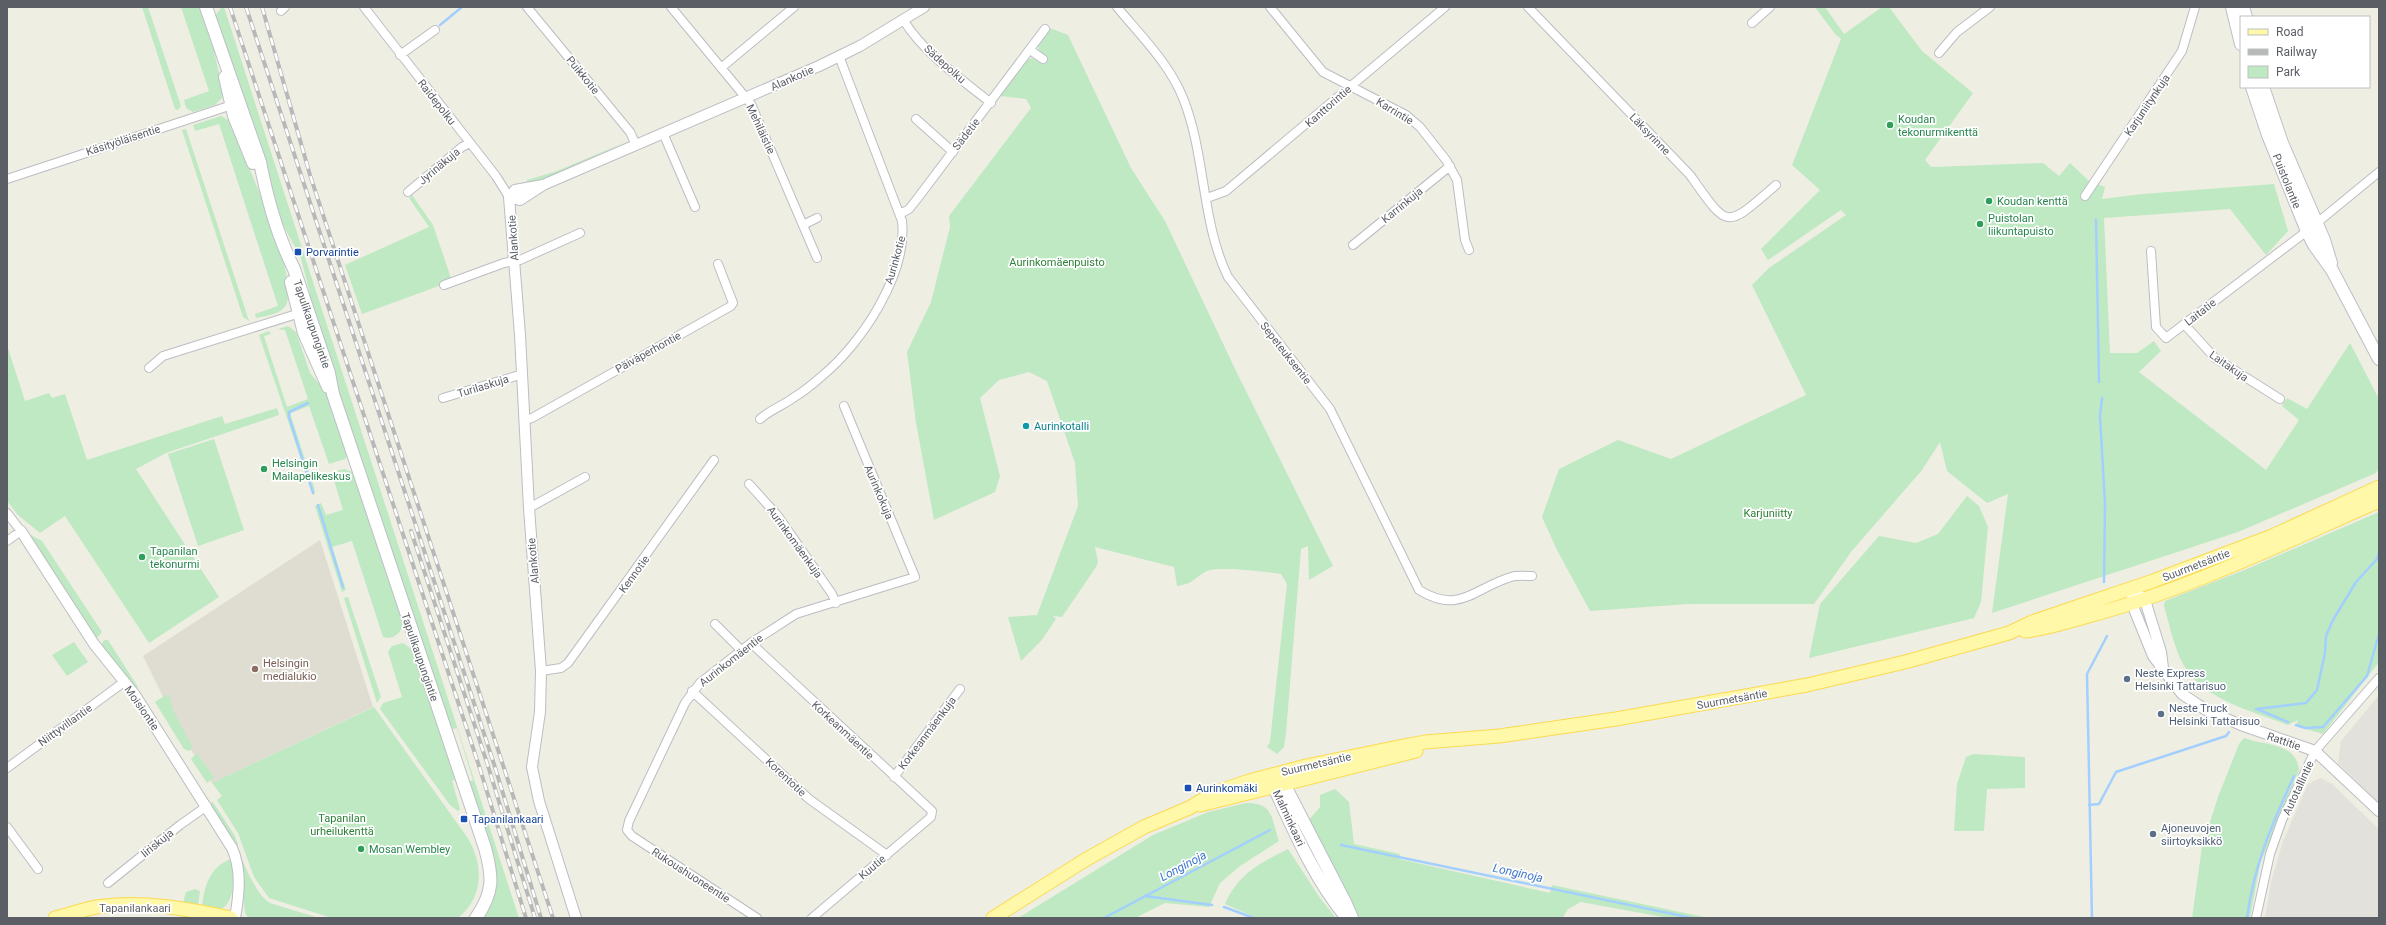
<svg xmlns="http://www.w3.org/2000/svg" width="2386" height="925" font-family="Roboto,sans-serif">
<rect width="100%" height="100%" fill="#efeee3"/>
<path fill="#e3e1db" d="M 2379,695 L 2379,803 L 2338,763 L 2341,741 Z
M 2321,778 L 2332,784 L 2379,829 L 2379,918 L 2265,918 L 2271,882 L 2283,841 L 2308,784 Z"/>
<path fill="#dfddd2" d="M 320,540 L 373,707 L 212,783 L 184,739 L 143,656 Z"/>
<path fill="#bee9c2" d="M 142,7 L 148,7 L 181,106 L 178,110 L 175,109 Z
M 181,7 L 200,7 L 213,46 L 223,92 L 223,97 L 215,105 L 193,112 L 186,108 L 184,100 L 209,91 Z
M 222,7 L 224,7 L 519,918 L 484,918 C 509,875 483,825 469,782 L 473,780 L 457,728 L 453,729 L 446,715 L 309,303 L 310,294 L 301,258 L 283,225 L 214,17 Z
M 1815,7 L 1825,7 L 1844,34 L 1882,7 L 1889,7 L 1922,51 L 1973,93 L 1925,160 L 1931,167 L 2043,163 L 2059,176 L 2070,163 L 2089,181 L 2105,187 L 2102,199 L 2142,194 L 2274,184 L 2288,231 L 2266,255 L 2230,209 L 2104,218 L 2110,353 L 2137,353 L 2154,341 L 2161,351 L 2139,372 L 2266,470 L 2299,420 L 2282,406 L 2287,398 L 2307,409 L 2350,343 L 2379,399 L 2379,467 L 2376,473 L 2238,532 L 1992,613 L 2008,494 L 1987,503 L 1947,471 L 1940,442 L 1922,470 L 1851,552 L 1814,604 L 1689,604 L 1590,611 L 1557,550 L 1542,517 L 1559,469 L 1618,440 L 1671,459 L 1806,395 L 1752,285 L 1769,268 L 1846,215 L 1841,210 L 1768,260 L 1761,249 L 1820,190 L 1792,165 L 1841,39 L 1835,34 Z
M 1050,28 L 1068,35 L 1131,168 L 1165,221 L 1237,373 L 1333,566 L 1309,580 L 1308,546 L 1301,549 L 1286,733 L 1284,747 L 1277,754 L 1267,747 L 1270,742 L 1287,584 L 1281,574 C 1267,572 1218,566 1207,571 C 1193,578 1196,583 1177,586 L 1174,567 L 1095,547 L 1098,562 L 1096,567 L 1062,617 L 1053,616 L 1056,619 L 1041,641 L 1021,661 L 1008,617 L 1037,615 L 1078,506 L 1075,463 L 1047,381 L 1029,372 L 999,380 L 980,398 L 1000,476 L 995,492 L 934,520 L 916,423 L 907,352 L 931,302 L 950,227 L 949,216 L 1031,108 L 1026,99 L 1000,96 L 1027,60 L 1032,58 L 1042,64 L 1046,59 L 1039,53 L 1038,45 Z
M 221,116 L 228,120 L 231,126 C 245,159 300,276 286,305 C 282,314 265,316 256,318 L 255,314 L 278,306 L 219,124 L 195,131 L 193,125 Z
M 186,129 L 249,321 L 243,317 L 182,130 Z
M 628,141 L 551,176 L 526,184 L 527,180 L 557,171 Z
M 412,195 L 433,225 L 451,278 L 443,281 L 439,286 L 362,314 L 345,265 L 429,227 L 409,198 Z
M 288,326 L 296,332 L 310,373 L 327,393 L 348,455 L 345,459 L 329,464 L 309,406 L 291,413 L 291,416 L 314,487 L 315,493 L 313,495 L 259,335 L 269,331 L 271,334 L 264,336 L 287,407 L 308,399 L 285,330 L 278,329 Z
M 7,345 L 25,401 L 49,393 L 52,398 L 65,394 L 87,460 L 222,416 L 225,424 L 277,408 L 279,415 L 166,453 L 136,469 L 219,597 L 149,643 L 65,516 L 40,533 L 18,515 L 7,501 Z
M 214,439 L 244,530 L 198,546 L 168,454 Z
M 345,469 L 354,473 L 403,622 C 403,632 393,641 383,637 L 352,541 L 332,547 L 346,590 L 342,592 L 315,506 L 321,503 L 326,515 L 343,510 L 333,477 L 339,470 Z
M 1967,496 L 1979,506 L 1988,527 L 1981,602 L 1974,618 L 1809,658 L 1820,604 L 1879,536 L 1916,543 L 1938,534 Z
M 2379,512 L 2379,662 L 2323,734 L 2296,726 L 2298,720 L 2288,725 C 2250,710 2198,699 2180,658 C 2173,642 2169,623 2164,606 L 2165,601 L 2247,569 Z
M 31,535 L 42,541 L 102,632 L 98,637 L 94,637 L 28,537 Z
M 348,597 L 381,697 L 377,703 L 344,598 Z
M 104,640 L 108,640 L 138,687 L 136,691 L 101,645 Z
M 74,642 L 88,662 L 67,676 L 52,655 Z
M 403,643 L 413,650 L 455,780 L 452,781 L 460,809 L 458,811 L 450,805 L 380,709 L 383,703 L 402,697 L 388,652 L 392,646 Z
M 166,695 L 169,695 L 173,710 L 193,748 L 189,751 L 184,749 L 155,702 Z
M 374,707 L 467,837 C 484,864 484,897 458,918 L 332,918 L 269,898 L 254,877 L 238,833 L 217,800 L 222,796 L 212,783 Z
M 2244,738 C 2265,746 2296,742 2299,770 L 2260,864 L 2250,918 L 2192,918 L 2202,847 L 2218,797 L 2239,744 Z
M 197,753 L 214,777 L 207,783 L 191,759 Z
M 1973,754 L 2025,757 L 2025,788 L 1987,789 L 1984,831 L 1954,831 L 1957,784 L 1966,757 Z
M 1335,789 L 1349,802 L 1354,844 L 1400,854 L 1399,859 L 1550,893 L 1552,885 L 1709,918 L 1668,918 L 1581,902 L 1568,909 L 1563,917 L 1575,918 L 1358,918 L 1307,822 L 1320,807 L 1320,795 Z
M 213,802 L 235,836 L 238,845 L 236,848 L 210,804 Z
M 1246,803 C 1274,803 1271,818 1279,841 L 1240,866 L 1220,883 L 1209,907 L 1165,903 L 1135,918 L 1018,918 L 1153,835 L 1208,812 Z
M 1288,849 L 1320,898 L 1336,918 L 1257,918 L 1225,904 C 1239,873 1259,864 1288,849 Z
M 239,856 C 243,857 254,894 270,903 L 319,918 L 248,917 L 245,913 Z
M 231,859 C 233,875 237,898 222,909 L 202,908 C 204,887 209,867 231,859 Z
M 195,889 L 200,891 L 198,907 L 183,903 L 186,892 Z"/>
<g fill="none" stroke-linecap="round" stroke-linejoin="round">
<path stroke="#a3cfff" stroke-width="2.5" d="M 440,25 L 462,7
M 2096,220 L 2099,382
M 2102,398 L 2100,416 L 2105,504 L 2104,582
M 308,403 L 289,412 L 289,417 L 313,493
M 318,505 L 343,587
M 2256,709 L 2306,703 L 2317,690 L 2325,653 L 2326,636 L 2333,620 L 2356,582 L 2377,559 L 2379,553
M 2257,709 L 2288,722
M 2296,725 L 2305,728 L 2323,727 L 2367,676 L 2379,634
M 2089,805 L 2099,804 L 2116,772 L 2226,736 L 2229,732
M 1341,845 L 1692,918
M 1145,896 L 1212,905
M 1224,907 L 1254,918
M 1104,918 L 1270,830
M 2092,918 L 2087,674 L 2107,636
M 2247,918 C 2254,865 2272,824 2294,776"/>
<defs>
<path id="minor" d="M 364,7 L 496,176 L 509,197
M 527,7 L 630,132 L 636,145
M 671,7 L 751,104 L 817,258
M 1117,7 C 1140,35 1169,63 1183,98 C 1206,155 1201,222 1228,277 L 1330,409 L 1419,590 C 1460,615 1474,588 1511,577 C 1517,575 1526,576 1532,576
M 1270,7 L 1323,72 L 1406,115 L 1420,127 L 1446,160 L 1457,180 L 1465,240 L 1469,250
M 1528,7 L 1690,175 C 1729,230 1725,229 1776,185
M 281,11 L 285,7
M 904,21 C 923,52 962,80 991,103
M 1752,23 L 1770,7
M 1030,50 L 1043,59
M 1939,53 L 1957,32 L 1990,7
M 400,55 L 435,30
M 721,68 L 794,7
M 916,119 L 953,152
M 663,133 L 695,207
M 7,179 L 235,104
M 408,192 L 462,147 L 470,143
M 2085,196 L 2182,51 L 2195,7
M 1207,198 L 1226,191 L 1445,7
M 900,214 L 909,209 L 917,199 L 1045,29
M 803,225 L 817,218
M 1353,245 L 1450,166
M 2151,251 L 2156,327 L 2166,338 L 2307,231 L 2379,172
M 444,285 L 504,263 L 520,260 L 580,233
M 2184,324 L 2215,358 L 2280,399
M 149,368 L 163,356 L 303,312
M 443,398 L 523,374
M 760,419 C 770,410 782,406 793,398 C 803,392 813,384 822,376 C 861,344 908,274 902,221 L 839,56
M 525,420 L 532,418 L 731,306 L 733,303 L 718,264
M 749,484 L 778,516 L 832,594 L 836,603
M 529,508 L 585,477
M 7,513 L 21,531 L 7,541
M 715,624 L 741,650
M 751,643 L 932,811 L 931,817 L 812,918
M 541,671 L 561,668 L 568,663 L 714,460
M 692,691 L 809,799 L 887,855
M 7,768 L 124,682
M 894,777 L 960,689
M 7,827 L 38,869
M 108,883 L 180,825 L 207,806
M 757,918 L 632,836 L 627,830 L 629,821 L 685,703 L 700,683 L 751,643 L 796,614 L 915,577 L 844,406
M 2256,918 L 2270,854 L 2282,820 L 2315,751 L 2379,678"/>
<path id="tertiary" d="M 509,197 L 520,335 L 529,508 L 541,671 L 540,712 L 532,767 L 539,801 L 576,918
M 509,197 L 520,200 L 543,185 L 819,66 L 860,46 L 924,7
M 509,197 L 515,190 L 543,185
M 21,531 L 94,644 L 135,695 L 232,848 C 242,870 239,895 235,918
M 2139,595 L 2145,600 L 2161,652 L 2163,668
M 2132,597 L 2132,604 L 2153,656 L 2182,694 L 2206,710 L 2241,725 L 2315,751 L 2379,811"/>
<path id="secondary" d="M 206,7 L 260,162 C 267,198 278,237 294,269 L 329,373 L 333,394 L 485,848 C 493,877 494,892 476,918
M 2232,7 L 2241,44
M 2243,7 L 2246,17
M 225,77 L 234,116 L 253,163
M 2252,87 L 2268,135 L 2307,231 L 2314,245 L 2332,270 L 2379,359
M 2263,87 L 2282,143 L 2324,240 L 2331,263
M 291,282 L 304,333 L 328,387
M 1274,776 L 1274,787 C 1294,831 1315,880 1347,918
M 1278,778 L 1284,784 L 1345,902 L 1352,918"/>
<path id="primary" d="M 2025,631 C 2047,629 2070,621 2092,615 C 2192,588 2285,542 2379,501
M 1200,805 L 1416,751
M 55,918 C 69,915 83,909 97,907 C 141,900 188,909 231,918
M 993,918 L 1085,860 L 1144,827 L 1189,808 L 1214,793 L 1249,781 L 1306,766 L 1398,747 L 1425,742 L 1499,736 L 1616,719 L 1807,685 L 1905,662 L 2009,633 L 2032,622 L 2153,581 L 2272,536 L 2379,487"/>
</defs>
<use href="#minor" stroke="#bbbdc3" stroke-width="10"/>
<use href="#tertiary" stroke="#bbbdc3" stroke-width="12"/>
<use href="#secondary" stroke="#bcbfc6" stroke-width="14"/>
<use href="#primary" stroke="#fbda50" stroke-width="15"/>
<use href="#minor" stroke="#fff" stroke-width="8"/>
<use href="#tertiary" stroke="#fff" stroke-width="10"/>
<use href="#secondary" stroke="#fff" stroke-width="12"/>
<use href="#primary" stroke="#fff8a8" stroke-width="13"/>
<defs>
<path id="rail" d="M 230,7 L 480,769 L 526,918
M 246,7 L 494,764 L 541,918
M 262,7 L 310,175 L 553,918
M 411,531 L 488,766 L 535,918"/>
</defs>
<use href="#rail" stroke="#b7b8b8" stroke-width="4"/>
<use href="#rail" stroke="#fff" stroke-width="2.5" stroke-dasharray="8" stroke-linecap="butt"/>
</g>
<g fill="#2e9e5b" stroke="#fff" stroke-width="1.5">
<circle cx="1890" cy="125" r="4"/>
<circle cx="1989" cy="201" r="4"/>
<circle cx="1980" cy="224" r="4"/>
<circle cx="264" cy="469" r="4"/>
<circle cx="142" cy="557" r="4"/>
<circle cx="361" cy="849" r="4"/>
</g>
<g fill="#1a4fb4" stroke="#fff" stroke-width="1.5">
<rect x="294" y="248" width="8" height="8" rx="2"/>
<rect x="1184" y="784" width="8" height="8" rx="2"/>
<rect x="460" y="815" width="8" height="8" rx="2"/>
</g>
<circle fill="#0f9aa8" stroke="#fff" stroke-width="1.5" cx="1026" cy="426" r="4"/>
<circle fill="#8d6e63" stroke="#fff" stroke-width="1.5" cx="255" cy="669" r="4"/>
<g fill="#5c6f8a" stroke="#fff" stroke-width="1.5">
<circle cx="2127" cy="679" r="4"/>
<circle cx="2161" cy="714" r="4"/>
<circle cx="2153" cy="834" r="4"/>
</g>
<g text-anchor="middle" stroke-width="3.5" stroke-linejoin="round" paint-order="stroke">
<g font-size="11" fill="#5b5f65" stroke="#fff">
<text transform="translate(945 64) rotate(42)" y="4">Sädepolku</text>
<text transform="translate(583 75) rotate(51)" y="4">Puikkotie</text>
<text transform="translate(792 78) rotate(-24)" y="4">Alankotie</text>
<text transform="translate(437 102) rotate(52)" y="4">Raidepolku</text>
<text transform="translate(2147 105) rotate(-56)" y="4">Karjuniitynkuja</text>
<text transform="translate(1328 106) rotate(-41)" y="4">Kanttorintie</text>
<text transform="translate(1395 111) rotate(31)" y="4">Karrintie</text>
<text transform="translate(761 129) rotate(65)" y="4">Mehiläistie</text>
<text transform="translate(966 134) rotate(-52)" y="4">Sädetie</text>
<text transform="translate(1650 134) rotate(46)" y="4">Läksyrinne</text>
<text transform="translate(123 140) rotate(-18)" y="4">Käsityöläisentie</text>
<text transform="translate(439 166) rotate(-40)" y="4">Jyrinäkuja</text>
<text transform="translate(2287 181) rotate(68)" y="4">Puistolantie</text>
<text transform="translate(1402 205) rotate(-39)" y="4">Karrinkuja</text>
<text transform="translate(513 238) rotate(-94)" y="4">Alankotie</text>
<text transform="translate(895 260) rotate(-74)" y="4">Aurinkotie</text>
<text transform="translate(2200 312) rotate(-38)" y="4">Laitatie</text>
<text transform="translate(312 324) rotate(71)" y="4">Tapulikaupungintie</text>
<text transform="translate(648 352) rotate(-29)" y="4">Päiväperhontie</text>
<text transform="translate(1286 353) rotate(52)" y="4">Sepeteuksentie</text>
<text transform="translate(2229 366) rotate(35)" y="4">Laitakuja</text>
<text transform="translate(483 386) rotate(-17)" y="4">Turilaskuja</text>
<text transform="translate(879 492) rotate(67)" y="4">Aurinkokuja</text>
<text transform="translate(795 542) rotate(54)" y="4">Aurinkomäenkuja</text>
<text transform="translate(533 561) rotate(-95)" y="4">Alankotie</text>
<text transform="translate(2196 565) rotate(-21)" y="4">Suurmetsäntie</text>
<text transform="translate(634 574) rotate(-54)" y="4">Kennotie</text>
<text transform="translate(420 657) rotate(71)" y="4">Tapulikaupungintie</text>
<text transform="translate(731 660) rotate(-38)" y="4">Aurinkomäentie</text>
<text transform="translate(1732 699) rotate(-10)" y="4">Suurmetsäntie</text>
<text transform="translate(142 708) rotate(55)" y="4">Moisiontie</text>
<text transform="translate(65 725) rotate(-36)" y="4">Niittyvillantie</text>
<text transform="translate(843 730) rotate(43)" y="4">Korkeanmäentie</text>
<text transform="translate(927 733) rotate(-53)" y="4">Korkeanmäenkuja</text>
<text transform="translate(2284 741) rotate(19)" y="4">Rattitie</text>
<text transform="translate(1316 764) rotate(-13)" y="4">Suurmetsäntie</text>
<text transform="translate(786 777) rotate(43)" y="4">Korentotie</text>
<text transform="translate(2298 788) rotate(-65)" y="4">Autotallintie</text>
<text transform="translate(1289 818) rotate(65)" y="4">Malminkaari</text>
<text transform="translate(157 843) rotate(-39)" y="4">Iiriskuja</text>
<text transform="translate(872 867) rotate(-40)" y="4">Kuutie</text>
<text transform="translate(691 875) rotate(33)" y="4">Rukoushuoneentie</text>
<text x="135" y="912">Tapanilankaari</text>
</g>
<g font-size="11" fill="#27864d" stroke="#fff" text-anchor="start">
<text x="1898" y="123">Koudan<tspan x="1898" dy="13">tekonurmikenttä</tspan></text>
<text x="1997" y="205">Koudan kenttä</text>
<text x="1988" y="222">Puistolan<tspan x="1988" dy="13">liikuntapuisto</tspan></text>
<text x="272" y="467">Helsingin<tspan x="272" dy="13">Mailapelikeskus</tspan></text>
<text x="150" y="555">Tapanilan<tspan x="150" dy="13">tekonurmi</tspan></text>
<text x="369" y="853">Mosan Wembley</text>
</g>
<g font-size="11" fill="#164399" stroke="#fff" text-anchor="start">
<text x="306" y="256">Porvarintie</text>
<text x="1196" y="792">Aurinkomäki</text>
<text x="472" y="823">Tapanilankaari</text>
</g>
<g font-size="11" fill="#2e8239" stroke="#fff">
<text x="1057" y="266">Aurinkomäenpuisto</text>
<text x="1768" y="517">Karjuniitty</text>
<text x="342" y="822">Tapanilan<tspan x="342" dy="13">urheilukenttä</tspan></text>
</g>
<g font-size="11" fill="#0d838f" stroke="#fff" text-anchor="start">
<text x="1034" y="430">Aurinkotalli</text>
</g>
<g font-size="11" fill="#785e54" stroke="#fff" text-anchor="start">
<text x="263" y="667">Helsingin<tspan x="263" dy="13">medialukio</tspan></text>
</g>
<g font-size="11" fill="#4e5e75" stroke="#fff" text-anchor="start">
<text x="2135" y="677">Neste Express<tspan x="2135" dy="13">Helsinki Tattarisuo</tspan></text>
<text x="2169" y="712">Neste Truck<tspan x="2169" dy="13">Helsinki Tattarisuo</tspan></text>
<text x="2161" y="832">Ajoneuvojen<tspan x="2161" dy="13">siirtoyksikkö</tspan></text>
</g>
<g font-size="12" font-style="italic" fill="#3d76cb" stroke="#fff">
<text transform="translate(1183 866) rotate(-28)" y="4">Longinoja</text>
<text transform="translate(1518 873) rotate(12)" y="4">Longinoja</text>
</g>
</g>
<rect width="2386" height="925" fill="none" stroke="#5b5f65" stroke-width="16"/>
<rect x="2240" y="16" width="130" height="72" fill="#ffffff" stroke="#bdbfc1"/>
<rect x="2248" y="29" width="20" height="6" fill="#fff8a8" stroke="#bdbfc1"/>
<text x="2276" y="36" font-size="12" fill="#5b5f65">Road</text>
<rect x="2248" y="49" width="20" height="6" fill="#b7b8b8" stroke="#bdbfc1"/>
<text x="2276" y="56" font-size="12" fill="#5b5f65">Railway</text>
<rect x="2248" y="66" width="20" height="12" fill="#bee9c2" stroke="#bdbfc1"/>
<text x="2276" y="76" font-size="12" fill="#5b5f65">Park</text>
</svg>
